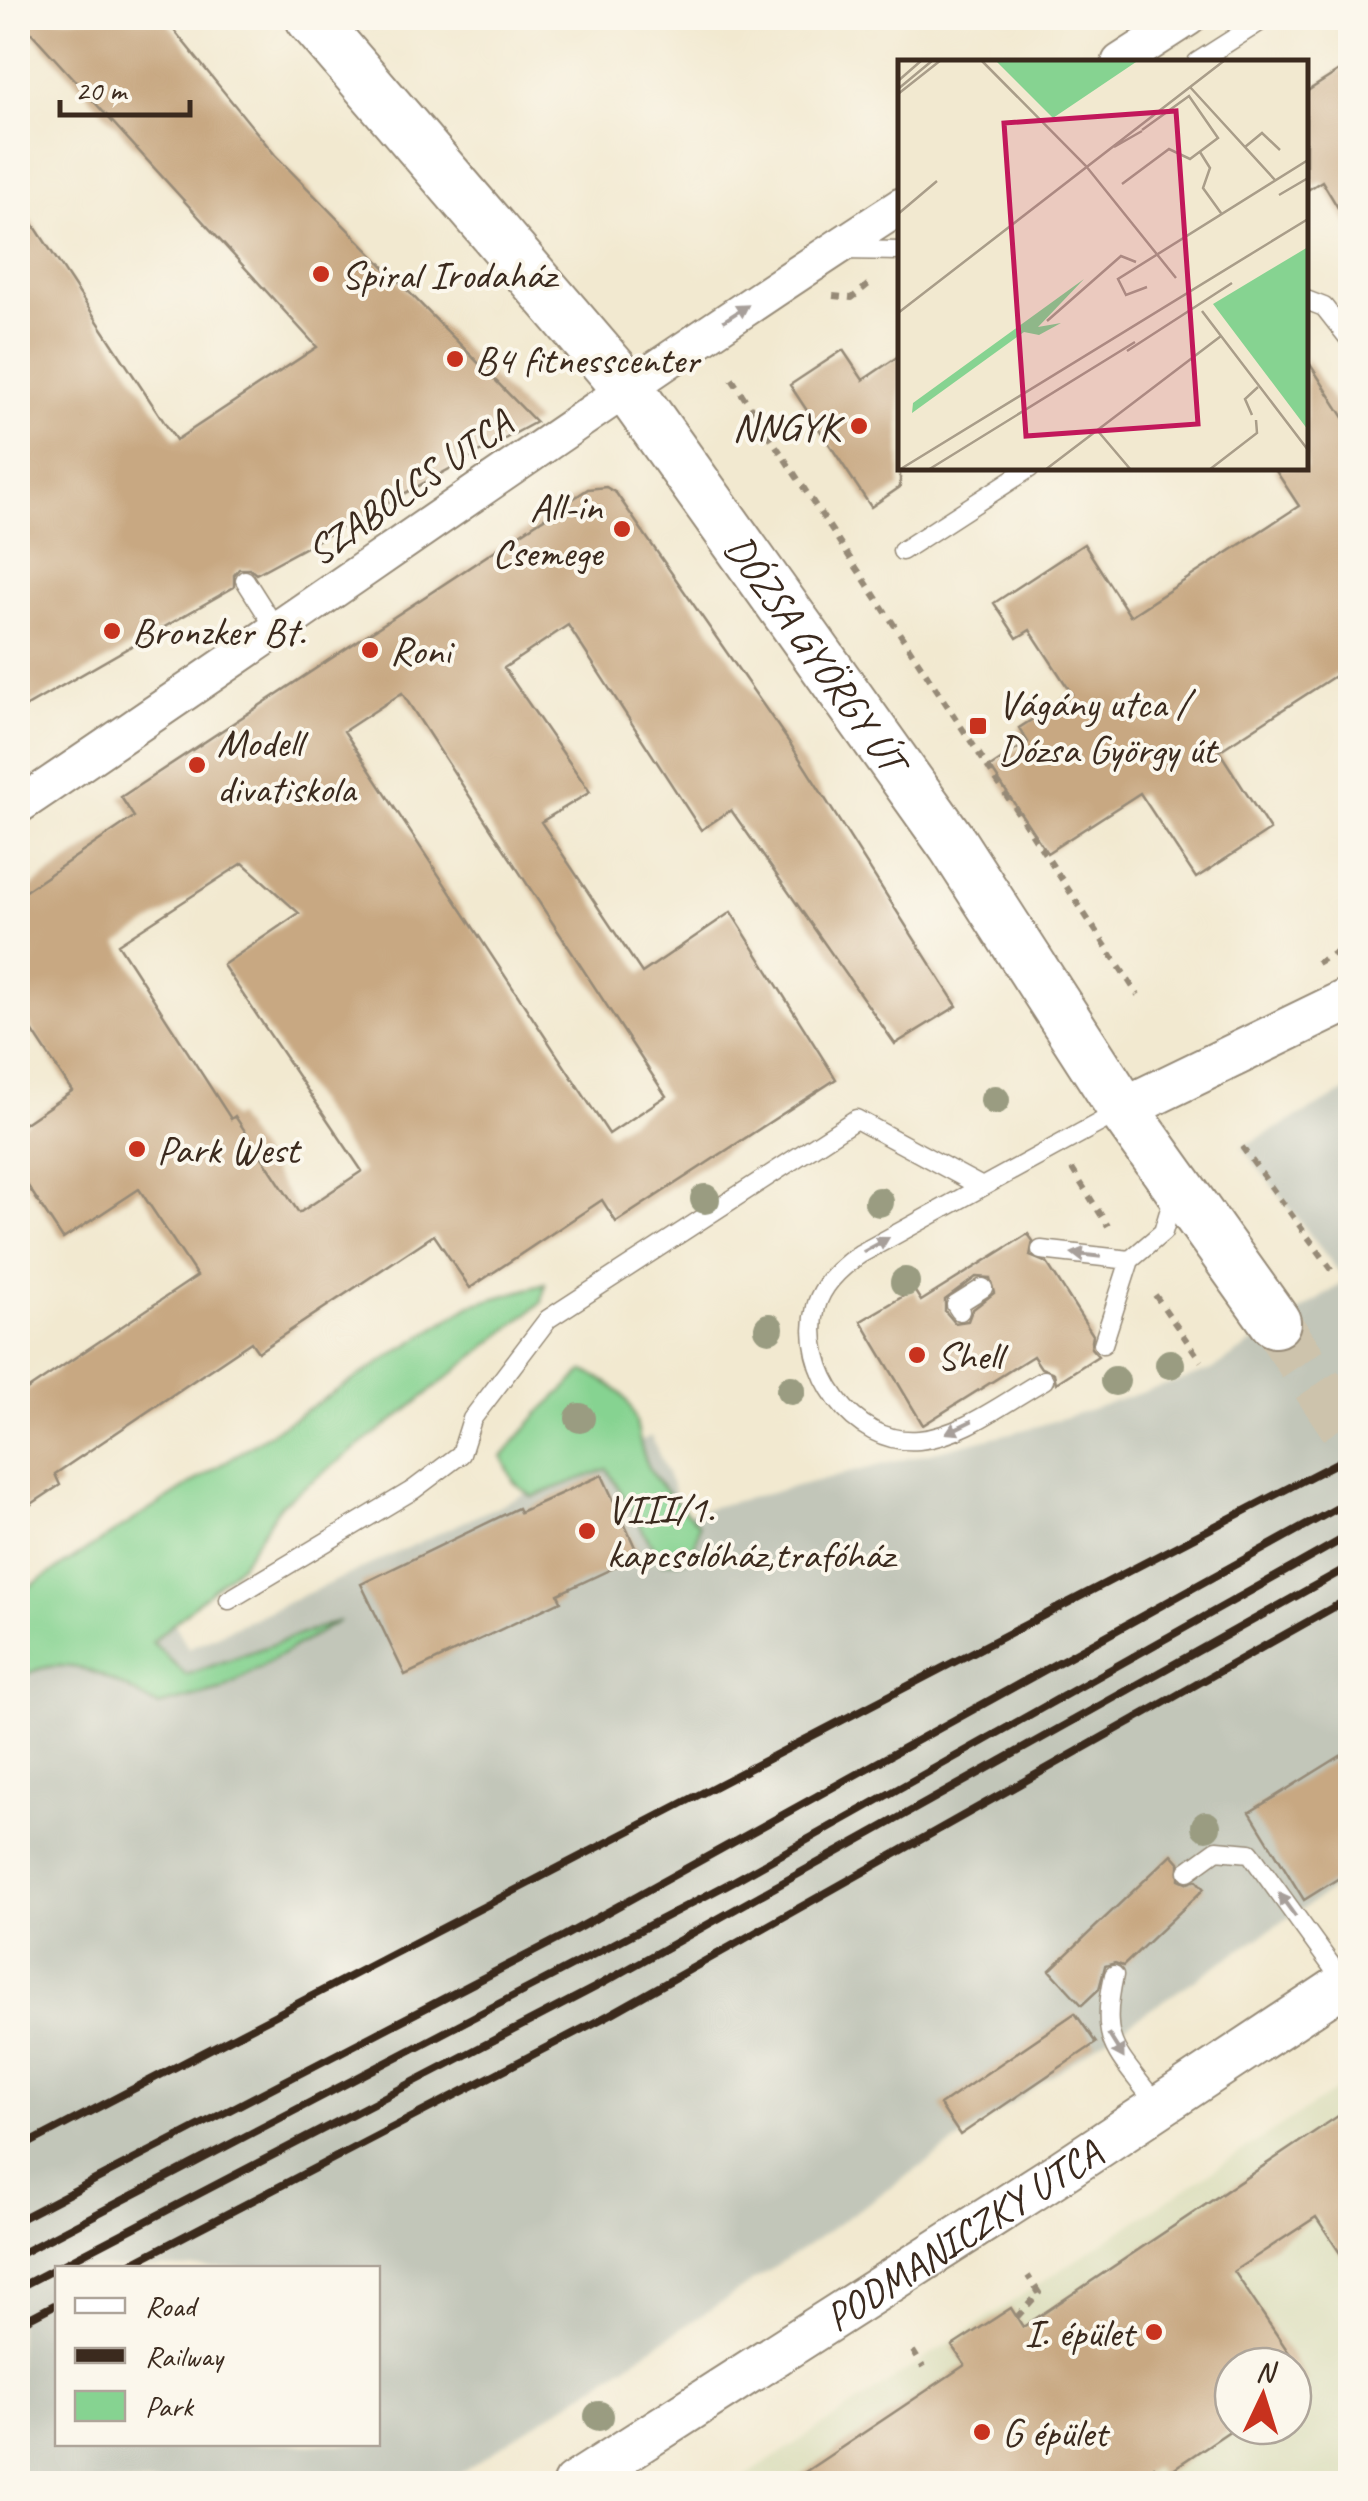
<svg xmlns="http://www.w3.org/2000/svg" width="1368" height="2501" font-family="Caveat,sans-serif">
<rect width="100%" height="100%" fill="#fbf7ec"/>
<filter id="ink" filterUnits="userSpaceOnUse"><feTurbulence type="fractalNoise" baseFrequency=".01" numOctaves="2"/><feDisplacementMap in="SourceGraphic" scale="20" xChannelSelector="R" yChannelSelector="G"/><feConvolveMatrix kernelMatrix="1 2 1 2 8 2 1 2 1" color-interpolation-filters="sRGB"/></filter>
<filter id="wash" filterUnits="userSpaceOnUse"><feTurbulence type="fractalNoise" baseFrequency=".0048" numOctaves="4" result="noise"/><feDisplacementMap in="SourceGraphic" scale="40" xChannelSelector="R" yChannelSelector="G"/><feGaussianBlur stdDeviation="2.25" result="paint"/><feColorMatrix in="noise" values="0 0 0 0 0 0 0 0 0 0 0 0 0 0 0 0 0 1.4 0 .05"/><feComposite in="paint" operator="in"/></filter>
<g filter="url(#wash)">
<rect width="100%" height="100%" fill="#f2e9d0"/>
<path fill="#dcdebc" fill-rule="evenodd" d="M 1350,2081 L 1350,2483 L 735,2483 ZM 1233,2366 L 1293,2366 L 1293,2426 L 1233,2426 Z"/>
<path fill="#c2c6b9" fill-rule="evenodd" d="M 1350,1089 L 1350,1877 L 1098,2044 L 787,2259 L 446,2483 L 18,2484 L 18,1597 L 122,1526 L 188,1648 L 651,1436 L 684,1514 L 1038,1426 L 1212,1370 L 1346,1281 L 1242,1147 ZM 58,2268 L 378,2268 L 378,2444 L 58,2444 Z"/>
<path fill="#86d391" stroke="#607e58" stroke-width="2.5" d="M 545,1284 L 542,1302 L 401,1415 L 281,1504 L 241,1564 L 152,1642 L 186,1675 L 339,1621 L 221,1690 L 158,1706 C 112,1681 67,1647 18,1679 L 18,1594 L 471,1305 Z
M 584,1371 C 656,1402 624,1430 655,1478 C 667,1495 685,1510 699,1525 L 692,1559 L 662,1563 L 607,1469 L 532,1497 L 514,1482 L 502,1457 L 539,1413 Z"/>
<g id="blocks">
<path fill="#c8a882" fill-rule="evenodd" d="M 18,18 L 164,18 L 275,155 L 536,422 L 256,574 L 250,569 L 239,569 L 234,575 L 234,587 L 18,711 L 18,201 L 176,440 L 317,347 Z
M 1350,64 L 1350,228 L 1322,181 L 1306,191 L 1306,92 Z
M 843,350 L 863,380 L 900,355 L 900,487 L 871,507 L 790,385 Z
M 1306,358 L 1350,427 L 1350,666 L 1219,751 L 1270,830 L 1196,878 L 1140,793 L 1047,853 L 990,767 L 1028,742 L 1019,728 L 1072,694 L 1030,630 L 1017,638 L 994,603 L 1084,544 L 1130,616 L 1299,506 L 1274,468 L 1306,468 Z
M 606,487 L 616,493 L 791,745 L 957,1006 L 895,1044 L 731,810 L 701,830 L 568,625 L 504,668 L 590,792 L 541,822 L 642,973 L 731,912 L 836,1079 L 616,1222 L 602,1200 L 470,1288 L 434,1235 L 258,1352 L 251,1342 L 55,1474 L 60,1485 L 18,1513 L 18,1396 L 197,1276 L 139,1189 L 63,1239 L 18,1171 L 18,1128 L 72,1091 L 18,1009 L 18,896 L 134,817 L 121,797 L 588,489 ZM 402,693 L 666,1096 L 609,1134 L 344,731 ZM 243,863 L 299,913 L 223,965 L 362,1171 L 299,1213 L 235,1116 L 231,1119 L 118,944 Z
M 1028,1234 L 1033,1241 L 1030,1256 L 1047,1263 L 1093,1335 L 1091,1348 L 1098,1356 L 1056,1383 L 1054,1373 L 1041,1368 L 1033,1356 L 923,1425 L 861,1321 L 914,1290 L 921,1301 ZM 976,1277 L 990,1278 L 994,1293 L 972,1310 L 968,1321 L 955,1323 L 945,1311 L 945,1300 Z
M 602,1475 L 639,1556 L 558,1594 L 561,1601 L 405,1675 L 361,1584 L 518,1508 L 520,1512 Z
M 1350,1750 L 1350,1871 L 1304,1900 L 1250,1812 Z
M 1172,1854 L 1179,1862 L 1179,1879 L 1188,1883 L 1196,1880 L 1204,1889 L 1123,1966 L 1115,1963 L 1105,1966 L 1099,1989 L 1082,2005 L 1050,1970 Z
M 1075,2013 L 1096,2043 L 960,2135 L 940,2105 Z
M 1350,2108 L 1350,2268 L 1316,2217 L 1234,2271 L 1307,2380 L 1293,2389 L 1293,2366 L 1233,2366 L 1233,2426 L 1237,2426 L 1161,2477 L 1154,2467 L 1130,2484 L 787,2484 L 965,2365 L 952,2346 L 1011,2308 L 1023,2327 Z"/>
</g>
</g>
<g filter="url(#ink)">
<use href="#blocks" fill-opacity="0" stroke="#968a77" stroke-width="2.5"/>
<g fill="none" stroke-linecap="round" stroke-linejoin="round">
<path stroke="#cdc3ac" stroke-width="50" stroke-dasharray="50 25" stroke-linecap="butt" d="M 1275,1322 L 1350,1434"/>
<defs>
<path id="service" d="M 1197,62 L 1266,18
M 844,250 L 901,251
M 1306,300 L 1324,307 L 1350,340
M 902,551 L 1030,468
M 245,580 L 278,632
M 1041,1250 L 1130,1260
M 960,1311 L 956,1305 L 983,1288
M 1103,1344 L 1130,1260 L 1163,1232 L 1174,1195
M 1044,1380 C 1006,1401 963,1436 919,1440 C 853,1446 800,1369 816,1307 C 822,1284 841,1267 860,1254 L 1119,1112
M 229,1600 L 413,1490 L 461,1454 L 472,1419 L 548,1319 L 856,1119 L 982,1187
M 1188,1871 L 1217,1850 L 1250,1853 L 1344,1983
M 1114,1975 C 1098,2047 1118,2051 1158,2107"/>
<path id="minor" d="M 1120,62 L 1188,18
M 18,806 C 313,608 602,400 901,206"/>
<g id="tertiary">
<path d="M 1123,1109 L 1350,999"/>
<path id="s1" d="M 574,2484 L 1056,2175 L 1350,1980"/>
</g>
<g id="secondary">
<path id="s2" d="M 311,18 L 626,386 L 953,845 L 1123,1109 L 1275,1322"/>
</g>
</defs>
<use href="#service" stroke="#968a77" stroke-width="21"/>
<use href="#minor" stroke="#968a77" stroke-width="39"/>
<use href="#tertiary" stroke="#968a77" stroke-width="46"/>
<use href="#secondary" stroke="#968a77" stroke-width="54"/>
<path stroke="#968a77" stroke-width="6" stroke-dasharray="8 8" stroke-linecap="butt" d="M 833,296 L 852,298 L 870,283
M 732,379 L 1138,995
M 1317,963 L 1350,944
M 1242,1147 L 1332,1270
M 1072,1169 L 1108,1226
M 1155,1295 L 1201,1361
M 1017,2317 L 1039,2293 L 1028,2276
M 913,2351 L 923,2367"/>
<use href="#service" stroke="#fff" stroke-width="18"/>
<use href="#minor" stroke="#fff" stroke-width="35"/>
<use href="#tertiary" stroke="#fff" stroke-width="42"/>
<use href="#secondary" stroke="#fff" stroke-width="50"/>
<path stroke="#3b2a1e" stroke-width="8" d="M 18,2149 L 1350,1456
M 18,2220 L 564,1936 L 1350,1501
M 18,2255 L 734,1881 L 1350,1535
M 123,2268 L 609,2015 L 1350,1598
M 18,2288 L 594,1988 L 1350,1566
M 18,2324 L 58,2303"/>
</g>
<g fill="#9a9c81">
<circle cx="995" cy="1100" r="15"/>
<circle cx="705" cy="1199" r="15"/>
<circle cx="879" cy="1202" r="15"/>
<circle cx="905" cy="1282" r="15"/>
<circle cx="769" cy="1328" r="15"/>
<circle cx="1170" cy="1364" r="15"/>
<circle cx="1115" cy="1381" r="15"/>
<circle cx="791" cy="1390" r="15"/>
<circle cx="580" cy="1418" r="15"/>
<circle cx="1206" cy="1826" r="15"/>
<circle cx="599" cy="2416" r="15"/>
</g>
<defs><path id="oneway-solid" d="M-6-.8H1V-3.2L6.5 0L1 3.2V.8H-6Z" transform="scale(2.5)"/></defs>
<g fill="#a79f9a">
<use href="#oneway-solid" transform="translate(736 313) rotate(-33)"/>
<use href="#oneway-solid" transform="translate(876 1245) rotate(-29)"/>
<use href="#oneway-solid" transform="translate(1086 1255) rotate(-173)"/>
<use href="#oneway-solid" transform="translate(959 1427) rotate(154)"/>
<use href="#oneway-solid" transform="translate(1287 1905) rotate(-126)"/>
<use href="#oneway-solid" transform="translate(1116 2046) rotate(58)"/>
</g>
</g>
<g fill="#c8321e" stroke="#fbf7ec" stroke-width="4">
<circle cx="321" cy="274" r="10"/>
<circle cx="455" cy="359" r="10"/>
<circle cx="859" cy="426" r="10"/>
<circle cx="622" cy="529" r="10"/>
<circle cx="112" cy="631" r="10"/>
<circle cx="370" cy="650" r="10"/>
<rect x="968" y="716" width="20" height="20" rx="5"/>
<circle cx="197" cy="765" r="10"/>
<circle cx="137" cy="1149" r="10"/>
<circle cx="917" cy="1355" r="10"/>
<circle cx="587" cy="1531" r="10"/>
<circle cx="1154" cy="2332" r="10"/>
<circle cx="982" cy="2432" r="10"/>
</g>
<g text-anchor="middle" stroke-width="8" stroke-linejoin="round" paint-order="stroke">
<g font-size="40" fill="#3b2a1e" stroke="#fbf7ec" text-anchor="start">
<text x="341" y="288">Spiral Irodaház</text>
<text x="475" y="373">B4 fitnesscenter</text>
<text x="839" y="440" text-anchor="end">NNGYK</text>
<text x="602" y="520" text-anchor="end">All-in<tspan x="602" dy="46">Csemege</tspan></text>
<text x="132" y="645">Bronzker Bt.</text>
<text x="390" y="664">Roni</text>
<text x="998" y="717">Vágány utca /<tspan x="998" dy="46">Dózsa György út</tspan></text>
<text x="217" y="756">Modell<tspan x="217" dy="46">divatiskola</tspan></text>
<text x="157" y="1163">Park West</text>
<text x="937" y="1369">Shell</text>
<text x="607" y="1522">VIII/1.<tspan x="607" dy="46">kapcsolóház,trafóház</tspan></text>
<text x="1134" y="2346" text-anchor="end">I. épület</text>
<text x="1002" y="2446">G épület</text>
</g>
<g font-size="40" fill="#3b2a1e" stroke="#fbf7ec">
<text transform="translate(409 487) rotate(-35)" y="14">SZABOLCS UTCA</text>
<text dy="14" stroke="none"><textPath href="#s2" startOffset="812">DÓZSA GYÖRGY ÚT</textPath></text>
<text dy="14" stroke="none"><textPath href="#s1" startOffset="462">PODMANICZKY UTCA</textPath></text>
</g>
</g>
<g transform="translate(898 60)">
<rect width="410" height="410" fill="#f2e9d0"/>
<path d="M 97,0 L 241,0 L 155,58 ZM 410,187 L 410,370 L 315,244 ZM 186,219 L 140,267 L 163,263 L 141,275 L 126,272 L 14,353 L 15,343 Z" fill="#86d391"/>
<path fill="none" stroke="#a99d89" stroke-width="2.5" d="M 83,0 L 188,106 L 278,218M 0,21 L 24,0M 292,27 L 377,120M 0,29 L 35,0M 0,34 L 43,0M 216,87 L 244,71M 347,87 L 364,73 L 382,90M 302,92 L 312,108 L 305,128 L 323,153M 224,124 L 271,89 L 292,99 L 320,78 L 291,36 L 244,70M 381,135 L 410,118M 0,154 L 39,121M 249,227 L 228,235 L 220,219 L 410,100M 304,251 L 410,390M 0,253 L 327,0M 149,261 L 223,196 L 238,202M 229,291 L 334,223M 354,355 L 347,339 L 360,327M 199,370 L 233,410M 1,410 L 410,159M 30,410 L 237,282M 147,410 L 323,276M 311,410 L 359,373 L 358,360"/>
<path fill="#c2185b" fill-opacity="0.15" stroke="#c2185b" stroke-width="5" d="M 278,51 L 300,364 L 128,376 L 106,63 Z"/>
<rect width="410" height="410" fill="none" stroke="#3b2a1e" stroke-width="5"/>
</g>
<rect width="1368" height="2501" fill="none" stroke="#fbf7ec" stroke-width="60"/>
<rect x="55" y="2266" width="325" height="180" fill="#fbf7ec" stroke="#aea59a" stroke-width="2.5"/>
<rect x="75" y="2298" width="50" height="15" fill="#ffffff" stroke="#aea59a" stroke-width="2.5"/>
<text x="145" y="2316" font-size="30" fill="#3b2a1e">Road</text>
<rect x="75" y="2348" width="50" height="15" fill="#3b2a1e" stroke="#aea59a" stroke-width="2.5"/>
<text x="145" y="2366" font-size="30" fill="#3b2a1e">Railway</text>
<rect x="75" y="2391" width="50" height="30" fill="#86d391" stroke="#aea59a" stroke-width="2.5"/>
<text x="145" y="2416" font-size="30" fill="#3b2a1e">Park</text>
<g transform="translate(1263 2396) rotate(4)"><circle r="48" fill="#fbf7ec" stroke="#aea59a" stroke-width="2.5"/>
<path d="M0-8L18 38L0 25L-18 38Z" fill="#c8321e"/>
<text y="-15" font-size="28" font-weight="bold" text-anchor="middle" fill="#3b2a1e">N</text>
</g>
<path d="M60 100v15h130v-15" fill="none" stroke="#3b2a1e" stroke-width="5"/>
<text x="75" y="100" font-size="30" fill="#3b2a1e" stroke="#fbf7ec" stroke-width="8" paint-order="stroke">20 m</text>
</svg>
